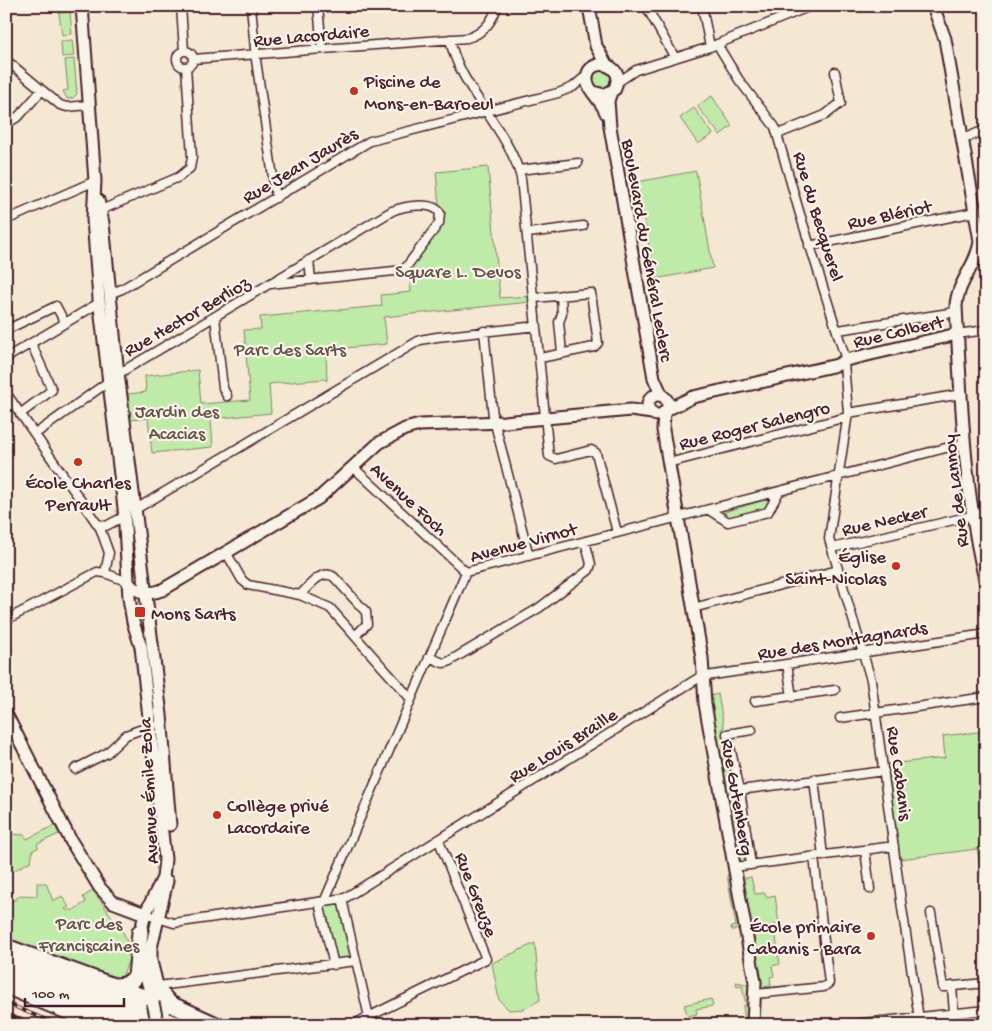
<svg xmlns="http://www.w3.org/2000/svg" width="992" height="1031" font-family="'Gochi Hand',sans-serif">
<rect width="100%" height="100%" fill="#f5e8d3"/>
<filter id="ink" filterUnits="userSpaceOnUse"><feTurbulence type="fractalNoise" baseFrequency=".02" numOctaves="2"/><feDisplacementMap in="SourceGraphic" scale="10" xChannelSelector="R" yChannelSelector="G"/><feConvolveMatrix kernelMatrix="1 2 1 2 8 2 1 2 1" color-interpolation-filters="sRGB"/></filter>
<g filter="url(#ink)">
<path fill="#bfeaa7" stroke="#848469" d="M 70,12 L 72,34 L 62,35 L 59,13 Z
M 72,40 L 74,56 L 62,57 L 61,41 Z
M 74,59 L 77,94 L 73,98 L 67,99 L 63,91 L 68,90 L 65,60 Z
M 598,67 L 613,74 L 612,85 L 605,90 L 593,87 L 591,74 Z
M 712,96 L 732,126 L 720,135 L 697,106 Z
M 694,108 L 713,134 L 698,144 L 680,118 Z
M 488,167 L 500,298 L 530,296 L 530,302 L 384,317 L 387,344 L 326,350 L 327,381 L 324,379 L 269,384 L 271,413 L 211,419 L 213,447 L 152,453 L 148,418 L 131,420 L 128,394 L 146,392 L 145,376 L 198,370 L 201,404 L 250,400 L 244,330 L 261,329 L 260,317 L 382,306 L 381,295 L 411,292 L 409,271 L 444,220 L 443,211 L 439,205 L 436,172 Z
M 696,171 L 713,268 L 655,279 L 637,182 Z
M 768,499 L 771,500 L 766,510 L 729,520 L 721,513 Z
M 718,694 L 724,727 L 722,728 L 746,859 L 737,862 L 706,697 Z
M 986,731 L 986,796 L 983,797 L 985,809 L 981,810 L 982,814 L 986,814 L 985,898 L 977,849 L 900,859 L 888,764 L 945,758 L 943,736 Z
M 55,825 L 59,834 L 37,844 L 38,848 L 33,850 L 31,861 L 6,875 L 6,841 L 10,834 L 24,835 L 27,839 Z
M 727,875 L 730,875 L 740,929 L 732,930 L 731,927 L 736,926 Z
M 751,877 L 755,894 L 765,893 L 766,897 L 775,895 L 779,924 L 774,925 L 780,964 L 772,966 L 774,976 L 770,977 L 771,986 L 761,987 L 741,879 Z
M 37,883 L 46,883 L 53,901 L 62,896 L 69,907 L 65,909 L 67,911 L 70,909 L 72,911 L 86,902 L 83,897 L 93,890 L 124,934 L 131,954 L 123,975 L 116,979 L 6,943 L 6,906 L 21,895 L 37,896 Z
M 335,903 L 339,905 L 350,955 L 349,959 L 337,960 L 324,908 Z
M 535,943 L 540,1000 L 524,1009 L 509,1010 L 499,1000 L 492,963 Z
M 736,982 L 750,985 L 749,1020 L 745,1020 L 743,1006 L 746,1005 L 742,986 L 737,987 Z
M 711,999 L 713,1006 L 696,1009 L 697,1014 L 688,1016 L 684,1005 Z"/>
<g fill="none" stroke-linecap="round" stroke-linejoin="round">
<defs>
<path id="street" d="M 181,6 L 184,51
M 251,6 L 256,60 L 276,198
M 318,6 L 322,49
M 646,6 L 675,58
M 702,6 L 710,47
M 450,39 C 458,86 509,130 521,178 L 549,456 L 556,459 L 591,450 L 596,453 L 617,532
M 717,44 L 739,80 L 775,127 L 799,211 L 846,360
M177 59a8 8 0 1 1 16 0a8 8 0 1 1-16 0Z
M 193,59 L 467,38 C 483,34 493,21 497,6
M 6,60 L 60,105 L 67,107 L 89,105
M 618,82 L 636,70 L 710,47 L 811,6
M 6,124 L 19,116 L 42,90
M 778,134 L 825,115 L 841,103 L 835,72
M 962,140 L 986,129
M 519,170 L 578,163
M 101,210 L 179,177 L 190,168 L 192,157 L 186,67
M 6,220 L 95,181
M 528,233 L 583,226
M 981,243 L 986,257
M 809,246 L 975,212
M 309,260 L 311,280
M 109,294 L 122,289 L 370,141 L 558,93 L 573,87 L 587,75
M 561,295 L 562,314 L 559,322 L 562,353
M 534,298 L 591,293 L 598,343 L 594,347 L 540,358
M 215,317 L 223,388 L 227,396
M 6,330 L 56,306 L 65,323
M 838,330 L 956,312
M 484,331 L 493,416 L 529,556
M 957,334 L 986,330
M 6,358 L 99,303
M 844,363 L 848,413 L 829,539 L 871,680 L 902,908 L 920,1025
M 118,374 L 392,211 C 404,206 433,201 440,213 L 439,223 L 404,270 L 270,284
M 6,393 L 100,528 L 109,553 L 105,573
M 848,413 L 962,394
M 20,414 L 52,390 L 31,343
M 35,434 L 108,382
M 668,463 L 847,417
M 353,467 L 466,572
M 136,509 L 420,340 L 437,337 L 537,326
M 709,510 L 728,522 L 768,512 L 779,492
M 98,524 L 106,526 L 125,516
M 832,548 L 967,517 L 986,509
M 226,552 L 242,580 L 248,585 L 300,595 L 330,608 L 411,699
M 300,595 C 309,586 322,568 334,577 L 366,612 L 367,624 L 356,635
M 693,608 L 838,570
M 6,620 L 97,572 L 105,573 L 128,582
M 429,657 L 443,663 L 448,662 L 539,608 L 589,570 L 591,564 L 585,541
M 787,664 L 792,697
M 755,701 L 835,690
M 840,718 L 986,697
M 75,769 L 107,753 L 126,735 L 153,725
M 814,779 L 823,856
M 740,790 L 884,771
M 865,850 L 870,889
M 751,865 L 740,790 L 727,734 L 752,730
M 734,867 L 894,846
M 342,899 L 369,1017
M 324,902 L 466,572 L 965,443
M 319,903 L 334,965
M 931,913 L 943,987 L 986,983
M 145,914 L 174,923 L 345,898 L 700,677 L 986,634
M 158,986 L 356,961
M 952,986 L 954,1014
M 755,994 L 824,987 L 829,983 L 814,857
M 352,1025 L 486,959 L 439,841
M 845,1025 L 986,1010"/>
<path id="secondary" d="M 82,6 L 95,181 L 93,219 L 99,299 L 124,508 L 129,598 L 133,622 L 141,647 L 165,859 L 163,878 L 145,914 L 139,939
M 589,6 L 596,46 L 606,64
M 933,6 L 945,39 L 980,241 C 978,264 957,282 956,306 C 961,398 964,494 986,584
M 593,92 L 604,95 L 615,89 L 618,77 C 613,60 586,60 587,80 C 587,89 602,101 606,113
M 611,92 L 608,101 L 610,127 L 654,378 L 662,396
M 98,200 L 103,223 L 117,365 L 161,715 L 170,825
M648 405a10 10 0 1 1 20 0a10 10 0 1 1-20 0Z
M 666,410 L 693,397 L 837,365 L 846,360 L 957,334
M 664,412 L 663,430 L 702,658 L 705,704 L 755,982 L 753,1025
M 128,582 C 135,593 151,595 162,590 L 319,498 L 379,443 L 405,429 L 420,425 L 504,422 L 631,410 L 652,413
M 6,714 L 71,841 L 100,888 L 113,902 L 145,914
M 141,957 L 153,1003
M 161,1001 L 151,961 L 151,948 L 167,881"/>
<path id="highway" d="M 6,947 L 152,1000 L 163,1008
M 6,960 L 178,1025
M 6,974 L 140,1025
M 6,986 L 101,1025
M 116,986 L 126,985 L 136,977 L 140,932
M 160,993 L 170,1004 L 216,1025"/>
</defs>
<use href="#street" stroke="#4a1f2b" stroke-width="11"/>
<use href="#secondary" stroke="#4a1f2b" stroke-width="15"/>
<use href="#highway" stroke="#4a1f2b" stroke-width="19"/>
<use href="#street" stroke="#f7f3e8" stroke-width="8"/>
<use href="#secondary" stroke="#f7f3e8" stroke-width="11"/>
<use href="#highway" stroke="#f7f3e8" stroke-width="15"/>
<defs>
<path id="rail" d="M 6,1003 L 58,1025
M 6,1014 L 32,1025"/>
</defs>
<use href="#rail" stroke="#4a1f2b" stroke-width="4"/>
<use href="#rail" stroke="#f7f3e8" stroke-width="2" stroke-dasharray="5.5" stroke-linecap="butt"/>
<defs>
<path id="secondary-bridge" d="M 153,1003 L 158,1025"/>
</defs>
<use href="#secondary-bridge" stroke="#4a1f2b" stroke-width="15" stroke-linecap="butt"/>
<use href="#secondary-bridge" stroke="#f7f3e8" stroke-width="11"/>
</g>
</g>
<g fill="#c8321e" stroke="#f7f3e8" stroke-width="2">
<circle cx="354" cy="91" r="5"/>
<circle cx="78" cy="462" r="5"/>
<circle cx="896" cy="566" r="5"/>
<rect x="134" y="606" width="12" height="12" rx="2.5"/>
<circle cx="217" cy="815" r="5"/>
<circle cx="871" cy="936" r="5"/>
</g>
<g text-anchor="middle" stroke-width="4.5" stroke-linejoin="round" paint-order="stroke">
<g font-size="19" fill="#4a1f2b" stroke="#f7f3e8">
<text transform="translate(311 34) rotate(-5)" y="7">Rue Lacordaire</text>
<text transform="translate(299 164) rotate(-31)" y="7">Rue Jean Jaurès</text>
<text transform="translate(889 213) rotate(-12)" y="7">Rue Blériot</text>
<text transform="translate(820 216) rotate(73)" y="7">Rue du Becquerel</text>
<text transform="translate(649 250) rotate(80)" y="7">Boulevard du Général Leclerc</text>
<text transform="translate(186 315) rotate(-30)" y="7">Rue Hector Berlioz</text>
<text transform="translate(898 330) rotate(-13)" y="7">Rue Colbert</text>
<text transform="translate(754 424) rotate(-14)" y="7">Rue Roger Salengro</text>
<text transform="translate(954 491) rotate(-97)" y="7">Rue de Lannoy</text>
<text transform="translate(410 498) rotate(43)" y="7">Avenue Foch</text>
<text transform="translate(884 519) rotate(-13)" y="7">Rue Necker</text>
<text transform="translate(523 541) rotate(-15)" y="7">Avenue Virnot</text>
<text transform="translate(842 639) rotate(-9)" y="7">Rue des Montagnards</text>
<text transform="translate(562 744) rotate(-32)" y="7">Rue Louis Braille</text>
<text transform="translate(901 773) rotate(82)" y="7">Rue Cabanis</text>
<text transform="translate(147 791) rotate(-93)" y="7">Avenue Émile Zola</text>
<text transform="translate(739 797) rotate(80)" y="7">Rue Gutenberg</text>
<text transform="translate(478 894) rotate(69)" y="7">Rue Greuze</text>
</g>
<g font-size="19" fill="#4a1f2b" stroke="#f7f3e8" text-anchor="start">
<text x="364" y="87">Piscine de<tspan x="364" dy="22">Mons-en-Baroeul</tspan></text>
<text x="78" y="488" text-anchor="middle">École Charles<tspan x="78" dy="22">Perrault</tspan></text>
<text x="886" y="562" text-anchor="end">Église<tspan x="886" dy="22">Saint-Nicolas</tspan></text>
<text x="151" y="619">Mons Sarts</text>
<text x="227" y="811">Collège privé<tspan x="227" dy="22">Lacordaire</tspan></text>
<text x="861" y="932" text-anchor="end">École primaire<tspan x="861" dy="22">Cabanis - Bara</tspan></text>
</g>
<g font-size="19" fill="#67524a" stroke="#f7f3e8">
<text x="458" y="277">Square L. Devos</text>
<text x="290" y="355">Parc des Sarts</text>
<text x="177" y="417">Jardin des<tspan x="177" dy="22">Acacias</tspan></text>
<text x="89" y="929">Parc des<tspan x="89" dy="22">Franciscaines</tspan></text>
</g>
</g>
<rect width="992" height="1031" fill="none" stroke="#f7f3e8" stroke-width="25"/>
<rect x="12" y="12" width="967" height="1006" fill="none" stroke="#4a1f2b" stroke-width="2" filter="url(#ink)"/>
<path d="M25 998v8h99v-8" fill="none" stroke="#4a1f2b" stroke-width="2.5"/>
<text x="32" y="998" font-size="15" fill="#4a1f2b" stroke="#f7f3e8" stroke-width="4" paint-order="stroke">100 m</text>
</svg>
